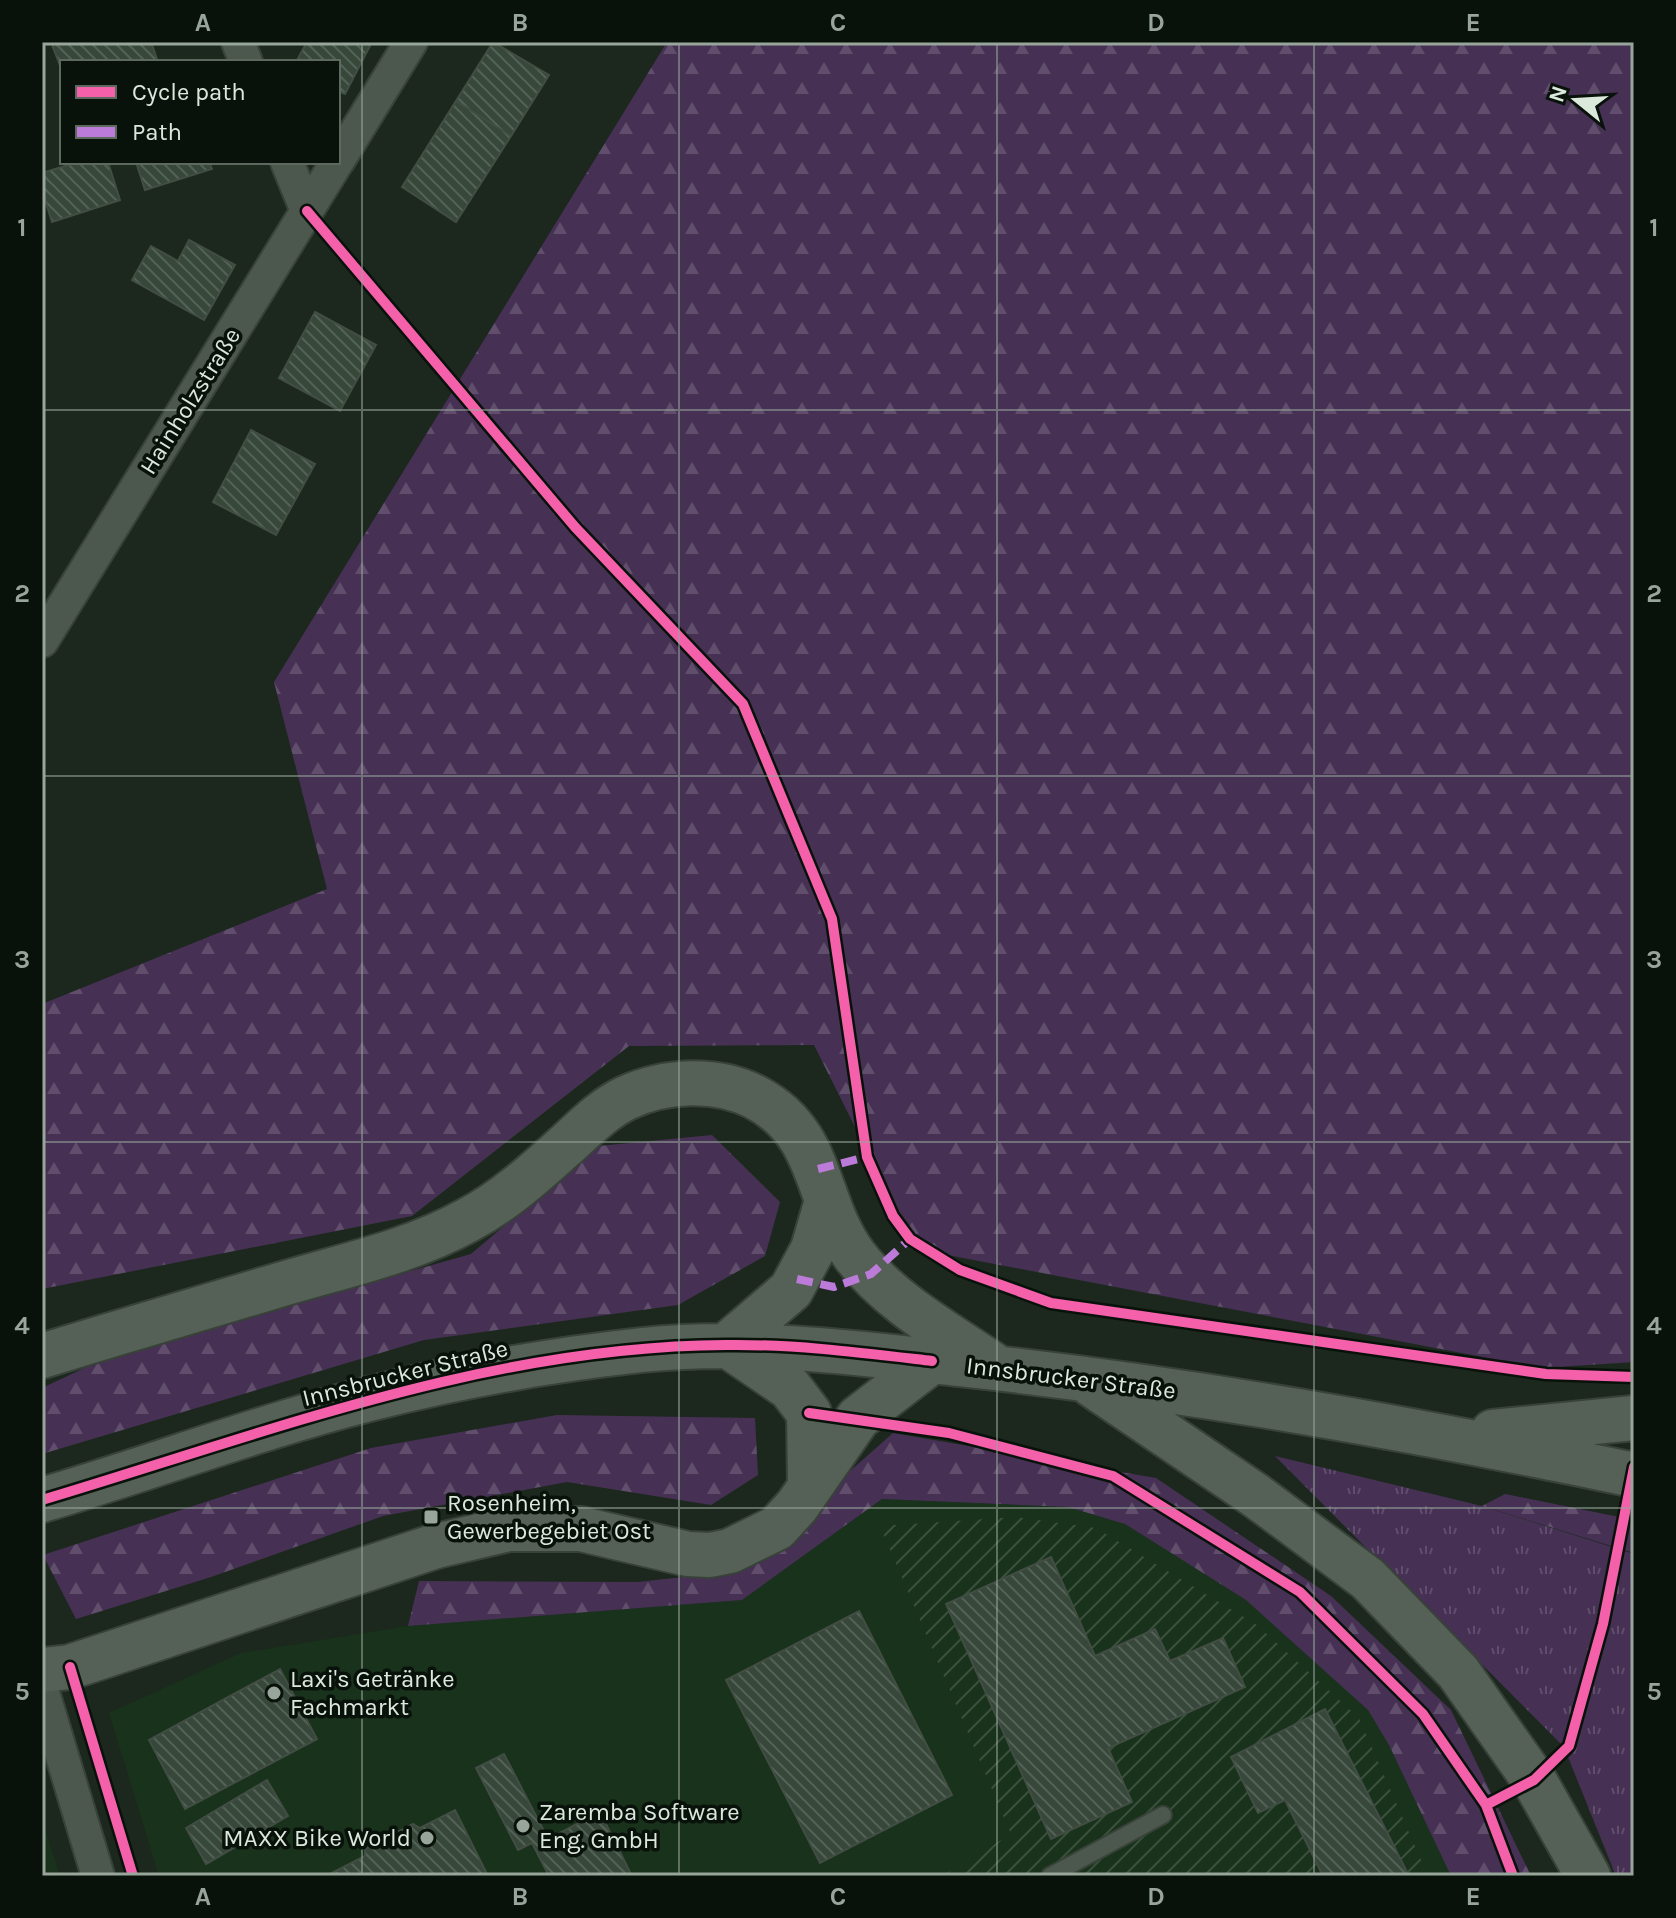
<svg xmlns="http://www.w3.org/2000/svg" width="1676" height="1918" font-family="Karla,sans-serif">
<defs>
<pattern id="industrial-furrows" width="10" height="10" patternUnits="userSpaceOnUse" patternTransform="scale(2)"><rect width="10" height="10" fill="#19321c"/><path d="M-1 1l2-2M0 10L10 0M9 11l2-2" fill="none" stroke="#3a503c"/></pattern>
<pattern id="grass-tufts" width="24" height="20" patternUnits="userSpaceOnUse" patternTransform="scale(2)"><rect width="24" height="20" fill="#463054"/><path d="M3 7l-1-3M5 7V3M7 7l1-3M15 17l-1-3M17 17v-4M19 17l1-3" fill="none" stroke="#604e6c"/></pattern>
<pattern id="forest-firs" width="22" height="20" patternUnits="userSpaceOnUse" patternTransform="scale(2)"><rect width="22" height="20" fill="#463054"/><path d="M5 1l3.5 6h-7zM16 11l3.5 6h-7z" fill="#604e6c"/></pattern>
<pattern id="building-back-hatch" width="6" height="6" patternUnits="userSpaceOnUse" patternTransform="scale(2)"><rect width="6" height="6" fill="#37473a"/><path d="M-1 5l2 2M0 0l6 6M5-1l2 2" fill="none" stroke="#536256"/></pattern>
</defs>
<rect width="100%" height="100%" fill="#1c281e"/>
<path fill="#19321c" d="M 882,1499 L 1068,1507 L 1125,1524 L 1246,1600 L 1368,1710 L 1389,1745 L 1451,1876 L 159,1876 L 109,1713 L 241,1653 L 408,1626 L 742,1600 Z
M 42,1820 L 60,1876 L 42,1876 Z"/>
<path fill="url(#industrial-furrows)" d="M 1016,1517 L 1096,1528 L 1257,1625 L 1359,1718 L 1428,1876 L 942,1876 L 1011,1834 L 880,1526 Z"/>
<path fill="url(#grass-tufts)" d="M 1275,1456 L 1482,1506 L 1634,1554 L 1634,1876 L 1616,1876 L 1564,1747 Z"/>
<path fill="url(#forest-firs)" d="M 667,42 L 1634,42 L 1634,1362 L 1541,1368 L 916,1249 L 814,1045 L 629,1046 L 412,1216 L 42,1289 L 42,1004 L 327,889 L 274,682 Z
M 712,1135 L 780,1202 L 765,1256 L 678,1305 L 424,1340 L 42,1454 L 42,1388 L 108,1357 L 471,1254 L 599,1146 Z
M 557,1415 L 755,1418 L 758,1475 L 711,1505 L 567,1482 L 383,1516 L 211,1577 L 76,1619 L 43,1555 L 371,1448 Z
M 893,1433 L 1156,1478 L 1331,1596 L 1451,1710 L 1531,1876 L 1451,1876 L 1389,1745 L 1368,1710 L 1246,1600 L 1125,1524 L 1068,1507 L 882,1499 L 742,1600 L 408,1626 L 419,1581 L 638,1582 L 737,1571 Z
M 1505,1494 L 1634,1520 L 1634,1553 L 1482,1506 Z"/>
<path fill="url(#building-back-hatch)" stroke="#424d44" stroke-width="2" d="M 51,42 L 151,42 L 158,62 L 62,62 L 62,71 Z
M 307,42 L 372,42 L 345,94 L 338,91 L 338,62 L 296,62 Z
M 493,42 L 549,75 L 511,136 L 456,101 Z
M 456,101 L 511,136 L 456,222 L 402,187 Z
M 78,162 L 108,162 L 120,200 L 52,222 L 42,190 L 42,173 Z
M 136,162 L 209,162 L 212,169 L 145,190 Z
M 189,240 L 235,265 L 204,320 L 132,280 L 151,246 L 178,261 Z
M 315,312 L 376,345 L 340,411 L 279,378 Z
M 251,430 L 315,464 L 276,535 L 213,502 Z
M 1051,1557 L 1095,1656 L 1155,1629 L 1170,1661 L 1223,1638 L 1245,1687 L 1108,1748 L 1132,1802 L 1051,1839 L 946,1604 Z
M 859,1611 L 952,1795 L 820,1863 L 726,1680 Z
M 280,1669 L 317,1739 L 185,1809 L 149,1740 Z
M 1325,1709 L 1409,1876 L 1323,1876 L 1285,1800 L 1258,1813 L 1231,1757 Z
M 504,1754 L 548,1839 L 600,1812 L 632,1876 L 549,1876 L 532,1843 L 518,1850 L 476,1768 Z
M 267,1780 L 288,1816 L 206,1864 L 186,1828 Z
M 455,1810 L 488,1876 L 326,1876 L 365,1856 L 365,1849 L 413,1824 L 420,1828 Z"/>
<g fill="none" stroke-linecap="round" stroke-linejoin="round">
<defs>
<path id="service" d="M 1050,1876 L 1163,1815"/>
<path id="minor" d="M 238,42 L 246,62
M 338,161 L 411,42
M 287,162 L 307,211
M 42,641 L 337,162
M 42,1689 L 98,1876"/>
<path id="secondary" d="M 727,1345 L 790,1388 L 809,1413 L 810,1485
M 727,1345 L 791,1290 L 813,1249 L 826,1204
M 42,1356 C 123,1331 204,1307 286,1283 C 347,1265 412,1251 468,1220 C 504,1201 534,1174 564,1147 C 583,1130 603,1109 626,1098 C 665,1080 716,1077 755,1097 C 825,1133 814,1201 855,1256 C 890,1302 945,1332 992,1364
M 1091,1384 L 1255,1495 L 1368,1579 L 1458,1672 L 1534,1780 L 1588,1876
M 1493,1432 L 1634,1418
M 42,1500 C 151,1468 259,1427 369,1399 C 459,1376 550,1360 642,1350 C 750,1339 859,1353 967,1365 C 1192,1389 1413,1429 1634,1475
M 42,1670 L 70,1667 L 436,1546 L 509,1529 L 581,1529 L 688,1554 L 710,1555 L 730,1551 L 777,1528 L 797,1506 L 858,1418 L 932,1361"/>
</defs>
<use href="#service" stroke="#384239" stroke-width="20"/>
<use href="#minor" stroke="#384239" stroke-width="36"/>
<use href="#secondary" stroke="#384239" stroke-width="48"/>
<use href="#service" stroke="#4c574d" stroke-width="16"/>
<use href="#minor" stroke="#4c574d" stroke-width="32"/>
<use href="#secondary" stroke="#556156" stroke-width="44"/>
<path stroke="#bd7bd9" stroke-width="8" stroke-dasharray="16 8" stroke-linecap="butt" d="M 818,1169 L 867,1157
M 797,1279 L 834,1287 L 871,1274 L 910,1239 L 906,1233"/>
<defs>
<path id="cycleway" d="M 307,211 L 575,527 L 743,704 L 832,919 L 867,1157 L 893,1216 L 910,1239 L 960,1270 L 1051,1303 L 1546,1374 L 1634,1377
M 809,1413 L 949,1433 L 1113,1476 L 1300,1592 L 1423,1714 L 1486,1805
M 42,1500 C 266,1433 489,1346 726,1345 C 795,1344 864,1353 932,1361
M 70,1667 L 133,1876
M 1513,1876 L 1486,1805 L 1534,1780 L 1569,1746 L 1603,1624 L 1634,1467"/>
</defs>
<use href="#cycleway" stroke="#09120a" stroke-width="15"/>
<use href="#cycleway" stroke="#f560ab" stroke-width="10"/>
</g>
<path fill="none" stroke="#98a59a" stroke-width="2" stroke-opacity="0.55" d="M 362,42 L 362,1876M 679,42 L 679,1876M 997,42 L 997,1876M 1314,42 L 1314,1876M 42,410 L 1634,410M 42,776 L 1634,776M 42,1142 L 1634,1142M 42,1508 L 1634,1508"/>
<g fill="#98a59a" stroke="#09120a" stroke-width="3">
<rect x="423" y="1509" width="16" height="16" rx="4"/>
<circle cx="274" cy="1693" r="8"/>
<circle cx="523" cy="1826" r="8"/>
<circle cx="427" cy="1838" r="8"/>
</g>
<g text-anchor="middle" stroke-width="7" stroke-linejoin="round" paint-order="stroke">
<g font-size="24" fill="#dbe8dc" stroke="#09120a">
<text transform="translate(190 401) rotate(-58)" y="8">Hainholzstraße</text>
<text transform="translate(405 1373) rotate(-14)" y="8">Innsbrucker Straße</text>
<text transform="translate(1071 1378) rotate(7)" y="8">Innsbrucker Straße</text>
</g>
<g font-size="24" fill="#dbe8dc" stroke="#09120a" text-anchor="start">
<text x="447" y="1511">Rosenheim,<tspan x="447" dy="28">Gewerbegebiet Ost</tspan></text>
<text x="290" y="1687">Laxi's Getränke<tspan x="290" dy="28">Fachmarkt</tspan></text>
<text x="539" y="1820">Zaremba Software<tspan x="539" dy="28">Eng. GmbH</tspan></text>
<text x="411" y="1846" text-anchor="end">MAXX Bike World</text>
</g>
</g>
<rect width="1676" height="1918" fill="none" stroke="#09120a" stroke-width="88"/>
<rect x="60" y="60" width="280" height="104" fill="#09120a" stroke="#5d685e" stroke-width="2"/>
<rect x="76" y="86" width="40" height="12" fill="#f560ab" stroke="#5d685e" stroke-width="2"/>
<text x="132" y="100" font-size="24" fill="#dbe8dc">Cycle path</text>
<rect x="76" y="126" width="40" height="12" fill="#bd7bd9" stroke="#5d685e" stroke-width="2"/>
<text x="132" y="140" font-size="24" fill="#dbe8dc">Path</text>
<g transform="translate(1576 100) rotate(288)" stroke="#09120a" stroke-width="6" paint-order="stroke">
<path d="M0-6L14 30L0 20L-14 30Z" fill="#dbe8dc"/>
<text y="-12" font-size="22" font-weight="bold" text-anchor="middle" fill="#dbe8dc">N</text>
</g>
<rect x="44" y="44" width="1588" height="1830" fill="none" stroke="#98a59a" stroke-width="3"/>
<g font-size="26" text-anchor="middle" font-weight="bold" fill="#98a59a">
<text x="203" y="31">A</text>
<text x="520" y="31">B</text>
<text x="838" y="31">C</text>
<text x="1156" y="31">D</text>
<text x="1473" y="31">E</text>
<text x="22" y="236">1</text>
<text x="1654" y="236">1</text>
<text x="22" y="602">2</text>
<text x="1654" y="602">2</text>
<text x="22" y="968">3</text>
<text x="1654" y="968">3</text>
<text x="22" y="1334">4</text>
<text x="1654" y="1334">4</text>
<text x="22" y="1700">5</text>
<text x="1654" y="1700">5</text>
<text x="203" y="1905">A</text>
<text x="520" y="1905">B</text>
<text x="838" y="1905">C</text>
<text x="1156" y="1905">D</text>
<text x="1473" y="1905">E</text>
</g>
</svg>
